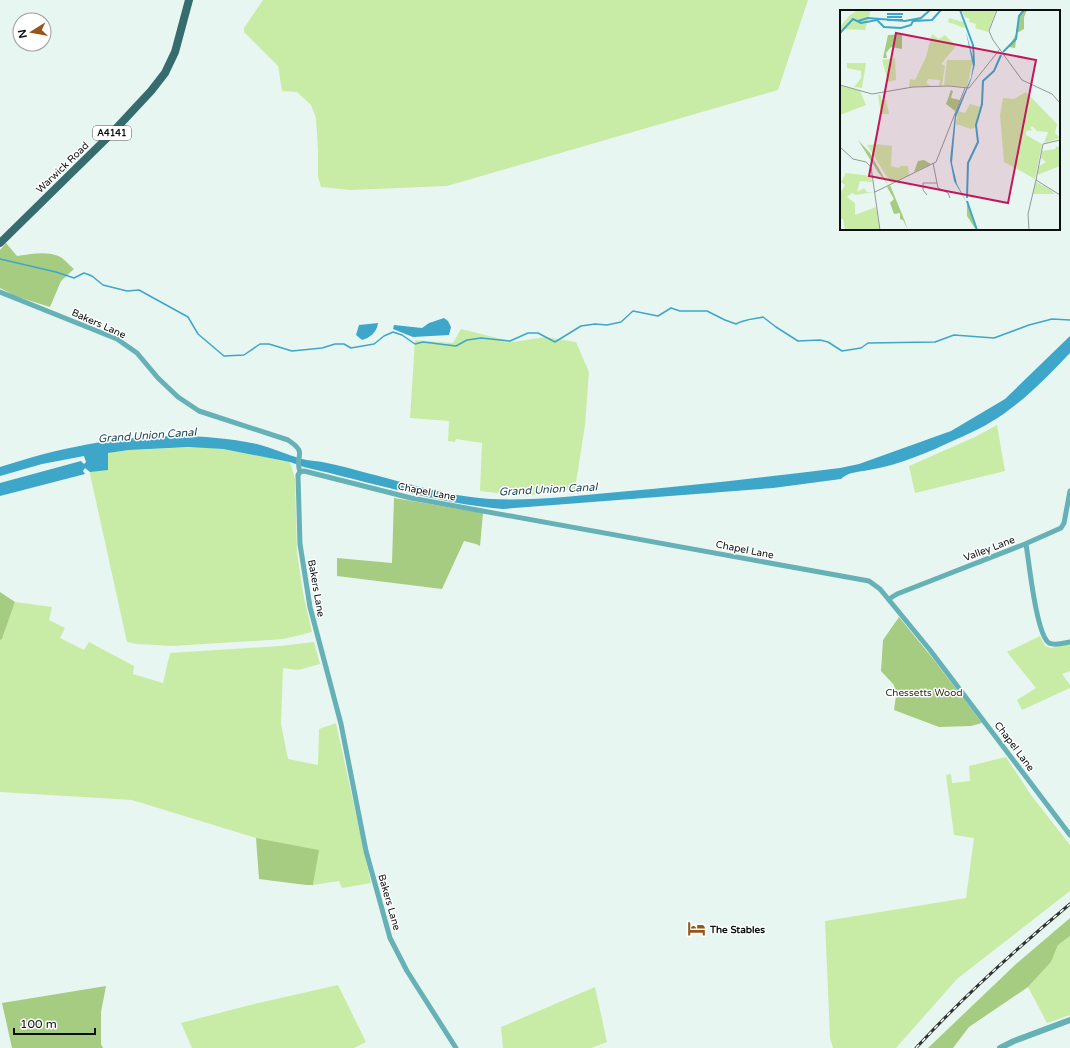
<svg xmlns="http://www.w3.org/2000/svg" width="1070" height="1048" font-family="'Varela Round',sans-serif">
<rect width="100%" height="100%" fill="#e8f6f2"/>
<path fill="#c8eca5" d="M 263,0 L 808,0 L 778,90 L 447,186 L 351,190 L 321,187 L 318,177 L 318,150 L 316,118 L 311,105 L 297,92 L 282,91 L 278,66 L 244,32 L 244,28 Z
M 461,329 L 513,342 L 545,337 L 576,342 L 589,372 L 585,425 L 575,489 L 524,496 L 480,491 L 482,443 L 456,439 L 455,442 L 448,441 L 449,421 L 410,418 L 415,340 L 453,343 Z
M 997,425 L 1005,471 L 915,493 L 909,466 L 975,437 Z
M 196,447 L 223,449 L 290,462 L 295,479 L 297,552 L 303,593 L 312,632 L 284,639 L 173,646 L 137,644 L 127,642 L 86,456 L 129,450 Z
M 15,602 L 52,607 L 49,620 L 65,628 L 60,638 L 84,650 L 89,642 L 134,666 L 133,674 L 163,683 L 170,653 L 280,646 L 314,642 L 320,664 L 298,670 L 283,668 L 281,724 L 288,759 L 318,765 L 319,729 L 336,723 L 371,883 L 342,888 L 339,881 L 313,885 L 318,850 L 256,838 L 132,800 L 0,792 L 0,640 L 2,639 Z
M 1040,636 L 1045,646 L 1051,648 L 1070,644 L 1070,671 L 1062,674 L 1070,685 L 1070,688 L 1022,710 L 1017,700 L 1036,688 L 1007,652 Z
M 1006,757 L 1031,795 L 1070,845 L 1070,891 L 957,979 L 896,1048 L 833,1048 L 830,1038 L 825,921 L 966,898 L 974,838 L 954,835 L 946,775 L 951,774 L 952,783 L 970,781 L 969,766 Z
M 1070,936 L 1070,1015 L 1047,1023 L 1028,987 L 1051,962 L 1058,945 Z
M 338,985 L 366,1042 L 354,1048 L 192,1048 L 181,1023 L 250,1005 Z
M 595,987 L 607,1042 L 591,1048 L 503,1048 L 501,1027 Z"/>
<path fill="#a6cc81" d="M 6,243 L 17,256 C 31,254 49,250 62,258 C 66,261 70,266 74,269 L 61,281 L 50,307 L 15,296 L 0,288 L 0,250 Z
M 394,498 L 483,513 L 480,546 L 476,544 L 464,541 L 442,589 L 337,576 L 337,558 L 392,563 Z
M 0,592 L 15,602 L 2,639 L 0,640 Z
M 899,617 L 934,660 L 982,723 L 971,726 L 939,727 L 894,710 L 896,696 L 894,685 L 881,671 L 883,640 Z
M 256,838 L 319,850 L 313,885 L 306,885 L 259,879 Z
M 1070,918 L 1070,936 L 1058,945 L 1051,962 L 1028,987 L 969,1027 L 953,1048 L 928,1048 L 1016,964 Z
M 106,986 L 101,1012 L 101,1044 L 103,1048 L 12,1048 L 2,1003 Z"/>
<path fill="#3da6c9" d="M 444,318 L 448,321 L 451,327 L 449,335 L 413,337 L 393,329 L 394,325 L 422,328 L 429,323 Z
M 378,323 C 377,332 370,338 362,340 L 356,335 L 359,325 Z
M 1070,336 L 1070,353 C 1051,373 1032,393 1010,409 C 994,422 975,431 957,439 C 929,452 899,465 869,470 C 858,472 848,472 841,479 L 773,488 L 503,509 C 435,503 370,482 304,467 L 290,462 L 223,449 L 189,447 L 129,450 L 108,453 L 108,470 L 90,472 L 85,468 L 83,471 L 85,474 L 0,496 L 0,483 L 81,461 L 84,464 L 86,462 L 84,456 L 42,464 L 0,476 L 0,467 C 82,440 171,426 257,444 C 273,448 287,455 302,459 C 310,461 319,461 327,463 C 382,475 434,495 490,499 C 533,501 576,496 618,492 C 692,486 766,477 840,468 L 859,464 L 951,431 L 1005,399 Z"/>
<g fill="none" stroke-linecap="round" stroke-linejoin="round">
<path stroke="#3da6c9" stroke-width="1.5" d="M 0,259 L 56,272 L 74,278 L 84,273 L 92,276 L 103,285 L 127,291 L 139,290 L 188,317 L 198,334 L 224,356 L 244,355 L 260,344 L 269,344 L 292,351 L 322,348 L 335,344 L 344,344 L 351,348 L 374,344 L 384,336 L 393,332 L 402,335 L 415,344 L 423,342 L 456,346 L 467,340 L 481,338 L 510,341 L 528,333 L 538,333 L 555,342 L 581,326 L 595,324 L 607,325 L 621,322 L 633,311 L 658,316 L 671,308 L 680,311 L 707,311 L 725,320 L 736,324 C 744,319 754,319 763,317 L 776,327 L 798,341 L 820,340 L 828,342 L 842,351 L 861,348 L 868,343 L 935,342 L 954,335 L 994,338 L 1029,325 L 1052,319 L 1070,320"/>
<path stroke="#66b1b6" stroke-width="5" d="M 0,292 L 117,339 L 137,353 L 158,378 L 178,397 L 199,411 L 288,440 C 309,454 294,454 300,472 L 298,475 L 300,544 L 310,607 L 341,724 L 366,851 L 390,938 L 407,971 L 456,1048
M 300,472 L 304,471 L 411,498 L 869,581 L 880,589 L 930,650 L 1070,835
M 1026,544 C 1029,561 1036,634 1049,643 C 1055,646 1064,643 1070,642
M 889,599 L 897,594 L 1025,544 L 1061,528 L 1064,523 L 1070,491"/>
<path stroke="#66b1b6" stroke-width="6" d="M 1000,1048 L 1014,1041 L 1070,1020"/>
<path stroke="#376c6f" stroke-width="8" d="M 0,243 L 110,135 L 151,91 L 165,73 L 175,52 L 189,0"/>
<defs>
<path id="rail" d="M 916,1048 C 963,997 1016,949 1070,904"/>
</defs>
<use href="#rail" stroke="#2e3432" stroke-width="3"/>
<use href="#rail" stroke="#fff" stroke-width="1.5" stroke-dasharray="4.5" stroke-linecap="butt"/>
</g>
<defs>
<symbol id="hotel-bare" viewBox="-9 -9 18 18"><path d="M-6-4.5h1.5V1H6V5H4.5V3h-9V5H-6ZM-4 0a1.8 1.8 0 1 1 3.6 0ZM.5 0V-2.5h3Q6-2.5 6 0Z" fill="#94561b" stroke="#fff" stroke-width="2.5" paint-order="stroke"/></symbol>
</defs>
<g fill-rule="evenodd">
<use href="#hotel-bare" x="684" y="916" width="25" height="25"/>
</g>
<g text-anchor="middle" stroke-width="3" stroke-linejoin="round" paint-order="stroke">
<rect fill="#fff" stroke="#545856" stroke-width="1" x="93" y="126" width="38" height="14" rx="3"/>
<g font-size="9" font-weight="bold" fill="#0b100e">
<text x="112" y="136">A4141</text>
</g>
<g font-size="10" fill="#0b100e" stroke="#fff">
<text transform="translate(62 167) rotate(-44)" y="4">Warwick Road</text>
<text transform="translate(99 323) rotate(24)" y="4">Bakers Lane</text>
<text transform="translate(427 491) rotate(11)" y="4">Chapel Lane</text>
<text transform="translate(989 548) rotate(-21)" y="4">Valley Lane</text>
<text transform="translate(745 549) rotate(11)" y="4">Chapel Lane</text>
<text transform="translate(317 588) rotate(80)" y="4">Bakers Lane</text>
<text transform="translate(1015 746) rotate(53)" y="4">Chapel Lane</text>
<text transform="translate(390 902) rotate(74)" y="4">Bakers Lane</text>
</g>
<g font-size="10" fill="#223011" stroke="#fff">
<text x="924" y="696">Chessetts Wood</text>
</g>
<g font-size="10" font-weight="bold" fill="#0b100e" stroke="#fff" text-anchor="start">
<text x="710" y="933">The Stables</text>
</g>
<g font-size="11" font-style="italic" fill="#194555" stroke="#fff">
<text transform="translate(147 435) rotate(-4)" y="4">Grand Union Canal</text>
<text transform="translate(548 489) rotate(-3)" y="4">Grand Union Canal</text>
</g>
</g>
<g transform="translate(840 10)">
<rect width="220" height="220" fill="#e8f6f2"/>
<path d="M 31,0 L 25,20 L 3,19 L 0,27 L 0,17 L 9,6 L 16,1 ZM 117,0 L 126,17 L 125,18 L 108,12 L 109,8 L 123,12 ZM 121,0 L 156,0 L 148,22 L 135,18 L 136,14 L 129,12 L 130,9 L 125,7 ZM 92,24 L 99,29 L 105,25 L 116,36 L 101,54 L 105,56 L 102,75 L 99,76 L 100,70 L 88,69 L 86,73 L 91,76 L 69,77 L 70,69 L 75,70 L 86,47 ZM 55,48 L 56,70 L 48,72 L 42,50 ZM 107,50 L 133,50 L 127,77 L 104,75 ZM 7,53 L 26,53 L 22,78 L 14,77 L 21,68 L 21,61 L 7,58 ZM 0,75 L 20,81 L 26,95 L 0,105 ZM 186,82 L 217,114 L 215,123 L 220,128 L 204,133 L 208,122 L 197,121 L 192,116 L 190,118 L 193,120 L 186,121 L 186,125 L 202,134 L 195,169 L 164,152 L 160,105 L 163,88 L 174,89 ZM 38,85 L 41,85 L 41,90 L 46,90 L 49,104 L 41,104 ZM 130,94 L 140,97 L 136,117 L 131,119 L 116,114 L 118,101 L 125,103 ZM 36,134 L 52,136 L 51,156 L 59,158 L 60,156 L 68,156 L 69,165 L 51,173 L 27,135 ZM 220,136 L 220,156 L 197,165 L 199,156 L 206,152 L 201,148 L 202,141 L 215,139 L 216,137 ZM 6,163 L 31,166 L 32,172 L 20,171 L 17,182 L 24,178 L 27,182 L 34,182 L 16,185 L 12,183 L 7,187 L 15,193 L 15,205 L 36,197 L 40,220 L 5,220 L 3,209 L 0,209 L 0,184 L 5,175 L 1,172 ZM 196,172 L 211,180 L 215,184 L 193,184 Z" fill="#c8eca5"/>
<path d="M 183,0 L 187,0 L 184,7 L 184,19 L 177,23 L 175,38 L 169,37 L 176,24 L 179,5 ZM 62,24 L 62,39 L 51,37 L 46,43 L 47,48 L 43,48 L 48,25 ZM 111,80 L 113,81 L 111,88 L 120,90 L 115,101 L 106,94 ZM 18,130 L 30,143 L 48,175 L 38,162 ZM 84,150 L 91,154 L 74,162 L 78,151 ZM 50,175 L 64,209 L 68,220 L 63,210 L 60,209 L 60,203 L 54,204 L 50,193 L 54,189 L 47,177 ZM 127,194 L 130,199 L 136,220 L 127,206 Z" fill="#a6cc81"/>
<path d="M 119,0 L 121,0 L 134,35 L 135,54 L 131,70 L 116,107 L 112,153 L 117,174 L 127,193 L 114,171 L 110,150 L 115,104 L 131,68 L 133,56 L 126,22 L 133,48 L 132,35 Z" fill="#3da6c9"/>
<path fill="none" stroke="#3da6c9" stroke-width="2" d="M 47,4 L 63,4M 47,7 L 62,7M 47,10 L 63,10M 18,11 L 28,8 L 65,11 L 81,8 L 90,0M 0,23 L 13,9 L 21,13 L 37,10 L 44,17 L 61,18 L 71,15 L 73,11 L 92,10 L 101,0M 163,42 L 176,29 L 179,6 L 184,0M 127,188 L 128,153 L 138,132 L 136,115 L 142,94 L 143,71 L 154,61 L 161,45M 127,191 L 137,220"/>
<path fill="none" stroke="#909a97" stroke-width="1" d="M 157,0 L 149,21 L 153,30 L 182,70 L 212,84 L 220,93M 0,75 L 32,84 L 73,77 L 109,76 L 129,78 L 160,39M 0,137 L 13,149 L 26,152 L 31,157 L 40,220M 93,153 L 98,178 L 108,183 L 110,188M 196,170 L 203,134 L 220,130M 35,182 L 96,152 L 125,78M 87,185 L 83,180 L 83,173 L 97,173M 189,220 L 188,204 L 196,170 L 220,185"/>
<path fill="#c2185b" fill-opacity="0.15" stroke="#c2185b" stroke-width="2" d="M 56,23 L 196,50 L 168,193 L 29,166 Z"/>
<rect width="220" height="220" fill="none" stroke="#0b100e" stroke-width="2"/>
</g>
<g transform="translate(32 32) rotate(259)"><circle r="19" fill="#ffffff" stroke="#9d9f9f"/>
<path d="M0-3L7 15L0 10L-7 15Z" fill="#94561b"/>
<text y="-6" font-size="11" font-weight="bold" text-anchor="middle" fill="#0b100e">N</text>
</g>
<path d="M14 1028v6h81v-6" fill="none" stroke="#0b100e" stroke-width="2"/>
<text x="20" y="1028" font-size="12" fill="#0b100e" stroke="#ffffff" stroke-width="3" paint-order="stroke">100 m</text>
</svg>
